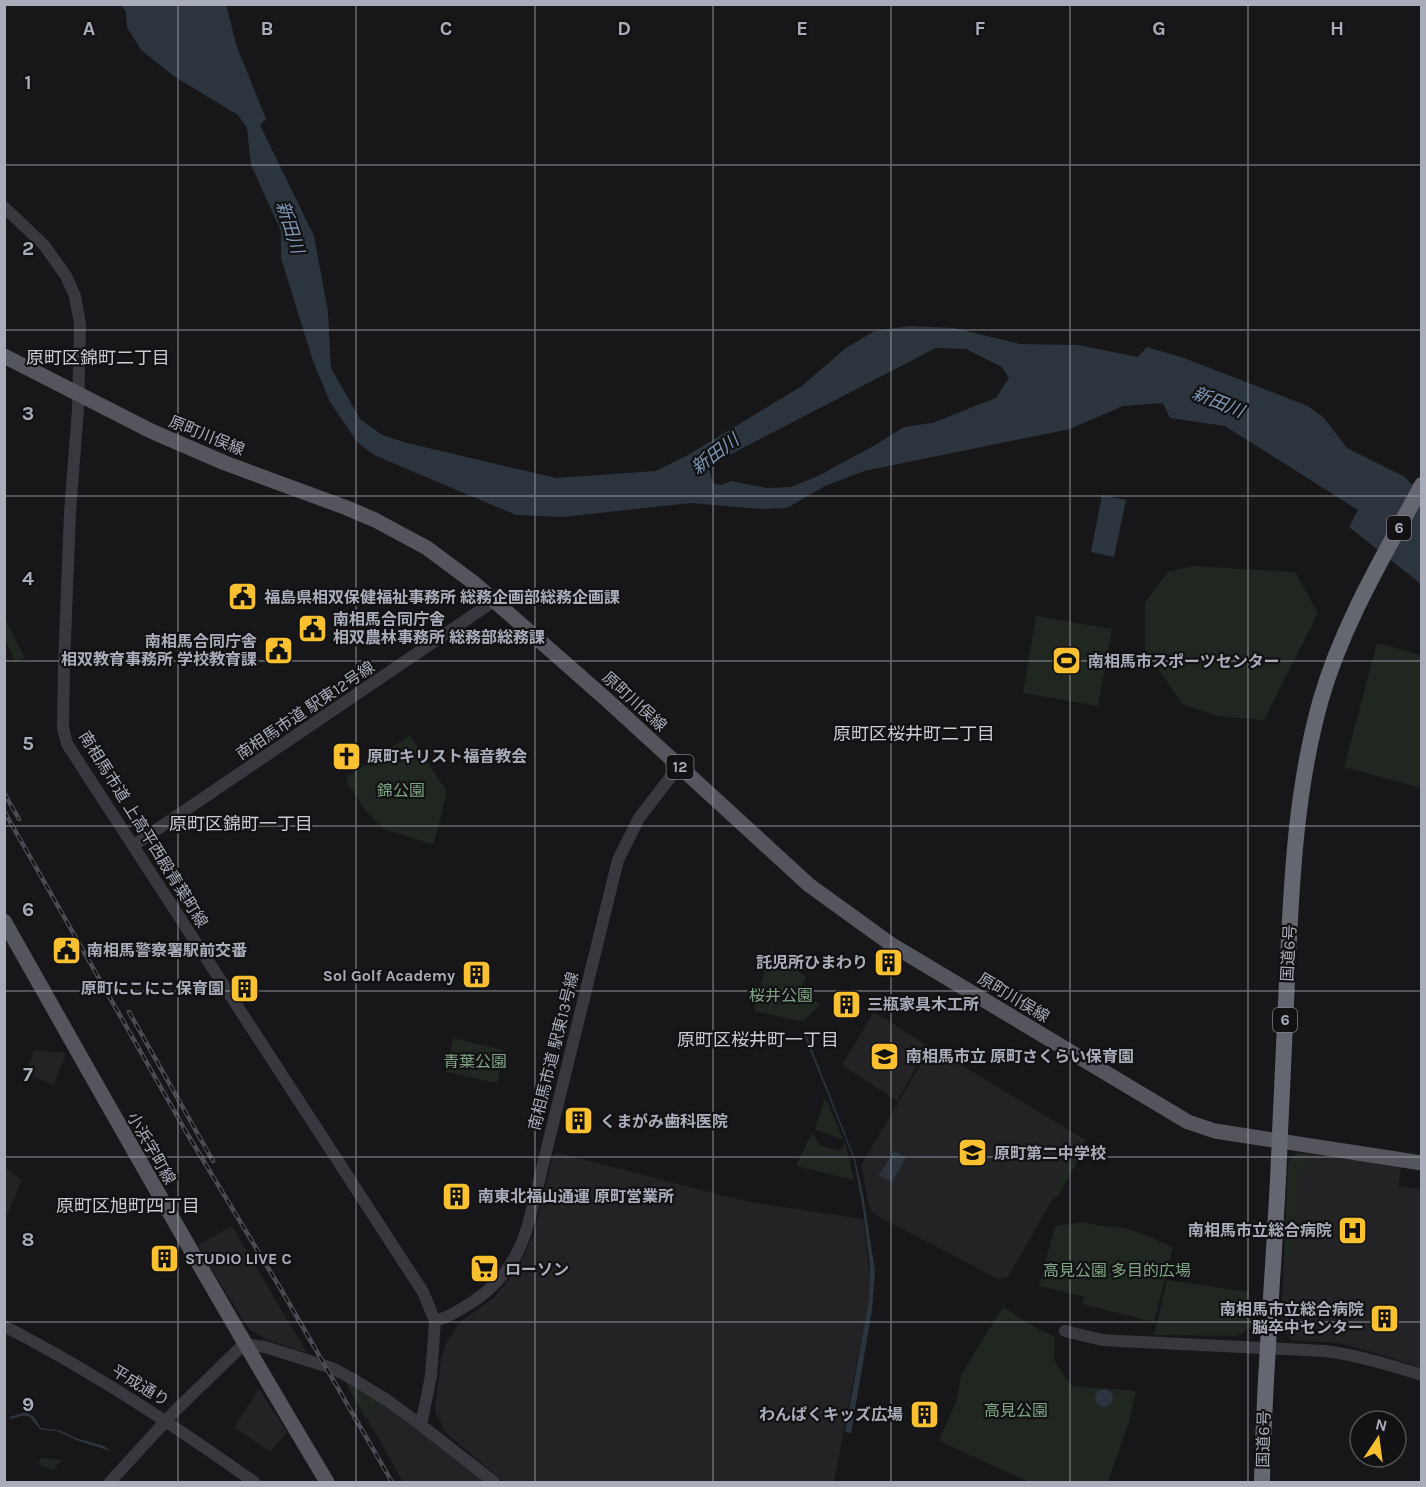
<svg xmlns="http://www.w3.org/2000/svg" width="1426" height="1487" font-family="Karla,'Noto Sans JP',sans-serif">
<rect width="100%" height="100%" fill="#171719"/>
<path fill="#232326" d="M 874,1012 L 928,1046 L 897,1101 L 842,1065 Z
M 931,1047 L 1086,1140 L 1008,1277 L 998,1279 L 874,1214 L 869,1206 L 861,1165 Z
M 34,1050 L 66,1053 L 54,1085 L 26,1074 Z
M 557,1153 L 749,1202 L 863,1219 L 870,1277 L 869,1299 L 834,1482 L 504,1482 L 446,1433 L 436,1414 L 435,1408 L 441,1360 L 445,1345 L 460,1322 L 493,1298 L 506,1283 L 521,1261 L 533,1236 L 553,1156 Z
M 1301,1153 L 1388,1164 L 1401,1168 L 1398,1186 L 1421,1189 L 1421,1368 L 1389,1357 L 1339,1343 L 1292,1340 L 1281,1328 L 1288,1165 L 1291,1158 Z
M 5,1167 L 22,1180 L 7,1215 L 5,1215 Z
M 232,1226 L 307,1353 L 268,1340 L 249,1329 L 203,1256 L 198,1245 Z
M 259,1389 L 287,1432 L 270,1452 L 234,1427 Z
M 380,1401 L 488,1482 L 403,1482 L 367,1418 Z"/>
<path fill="#1f2720" d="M 1193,566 L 1295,572 L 1318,613 L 1264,720 L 1217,716 L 1182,704 L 1145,649 L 1145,602 L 1168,572 Z
M 1036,616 L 1112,629 L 1098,706 L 1023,693 Z
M 4,619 L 5,619 L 25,658 L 15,661 L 5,639 Z
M 1377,643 L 1421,655 L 1421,788 L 1344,767 Z
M 410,735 L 447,792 L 434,843 L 431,844 L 384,829 L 367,812 L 346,781 L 347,777 Z
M 770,951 L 772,951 L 807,978 L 800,988 L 820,1005 L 804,1020 L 799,1021 L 755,1011 L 754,1008 Z
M 453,1038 L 503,1050 L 504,1053 L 497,1083 L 446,1072 Z
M 825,1098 L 844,1141 L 845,1141 L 815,1129 Z
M 812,1133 L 821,1146 L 841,1151 L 845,1142 L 854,1180 L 796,1166 Z
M 1079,1143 L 1085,1149 L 1056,1199 L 1052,1194 Z
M 1298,1153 L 1305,1154 L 1308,1160 L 1299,1169 L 1295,1212 L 1293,1261 L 1284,1261 L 1288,1163 L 1292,1157 Z
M 1084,1222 C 1097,1227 1110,1226 1123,1228 C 1141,1232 1157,1240 1173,1247 L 1154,1322 L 1082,1304 L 1084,1297 L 1039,1286 L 1055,1226 Z
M 1167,1280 L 1249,1292 L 1248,1302 L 1258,1302 L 1256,1323 L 1238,1336 L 1154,1335 Z
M 1003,1307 L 1029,1324 L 1055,1337 L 1054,1360 L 1071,1386 L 1136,1391 L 1129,1422 L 1108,1482 L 1029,1482 L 939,1441 L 957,1399 L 961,1375 Z
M 344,1380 L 380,1400 L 366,1419 Z
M 40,1458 L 62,1460 L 53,1470 L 39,1465 Z"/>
<path fill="#2c353e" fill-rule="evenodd" d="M 121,5 L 226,5 L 237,47 L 266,119 L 260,125 L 314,236 L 328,312 L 331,368 L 360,419 L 382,435 L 407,443 L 556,478 L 656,471 L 688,455 L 802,386 L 846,348 L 875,331 L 910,326 L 954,328 L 1020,344 L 1078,345 L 1138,357 L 1147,347 L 1184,358 L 1308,406 L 1324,418 L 1347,448 L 1405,477 L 1410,483 L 1421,489 L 1421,584 L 1349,527 L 1358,510 L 1225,426 L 1170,418 L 1163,403 L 1123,406 L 1070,429 L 864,471 L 825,486 L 787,508 L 761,509 L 691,503 L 562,517 L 516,515 L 374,455 L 357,442 L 330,402 L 313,361 L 281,258 L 281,231 L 251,165 L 247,128 L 238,115 L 175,77 L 141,50 L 127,27 L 126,12 ZM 936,348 L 966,349 L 1002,367 L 1009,378 L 996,398 L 932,423 L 904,427 L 877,444 L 818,476 L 791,487 L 766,488 L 731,481 L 721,485 L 713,483 L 708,466 Z
M 1102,495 L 1126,500 L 1114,557 L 1091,552 Z
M 803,1032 L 805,1032 L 855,1159 L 863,1194 L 875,1271 L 872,1310 L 851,1433 L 845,1432 L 869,1299 L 870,1266 L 863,1209 L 854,1160 Z
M 894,1151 L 906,1158 L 892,1182 L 879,1175 Z
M1095 1398a9 9 0 1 1 18 0a9 9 0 1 1-18 0Z
M 26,1412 L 34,1417 L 41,1428 L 59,1430 L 76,1438 L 104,1446 L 110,1451 L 76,1440 L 57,1431 L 41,1430 C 28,1416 32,1412 11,1419 L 9,1417 Z"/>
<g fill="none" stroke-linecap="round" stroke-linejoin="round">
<path stroke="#38383e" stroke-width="12" d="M 4,207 L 44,245 L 66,276 L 75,296 L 80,324 L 78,409 L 70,512 L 64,666 L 63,728 L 67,744 L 423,1292 L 435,1321 L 431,1376 L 421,1425
M 134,845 L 494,601
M 435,1321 C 445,1318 453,1314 461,1309 C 497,1289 519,1261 529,1221 L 618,860 L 639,818 L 679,766
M 4,1326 C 92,1371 174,1425 254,1482
M 1065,1331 L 1102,1340 L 1120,1341 L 1324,1351 C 1358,1355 1389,1365 1422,1375
M 110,1482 L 174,1412 L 244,1344 L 265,1347 L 332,1368 L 349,1377 L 387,1400 L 421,1425 L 494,1482"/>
<path stroke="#54555d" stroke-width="15" d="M 4,356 L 151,431 L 225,463 L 347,508 L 375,520 L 427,548 L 474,583 L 606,699 L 809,885 L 892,945 L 1188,1122 L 1215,1131 L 1422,1163
M 4,921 C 110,1109 216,1297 327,1482"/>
<path stroke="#646670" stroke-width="16" d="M 1262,1482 C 1264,1366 1276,1250 1280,1133 C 1283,1075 1285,1017 1288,959 C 1292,871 1297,784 1321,699 C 1343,623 1385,554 1422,485"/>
<defs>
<path id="rail" d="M 4,793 L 19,819
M 4,811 L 185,1130 L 282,1291 L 392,1482
M 129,1012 L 213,1161"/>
</defs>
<use href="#rail" stroke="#4b4c53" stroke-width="4.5"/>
<use href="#rail" stroke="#121214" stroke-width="2" stroke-dasharray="7" stroke-linecap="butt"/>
</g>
<path fill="none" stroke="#a9adba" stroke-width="1.5" stroke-opacity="0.55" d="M 178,4 L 178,1482M 356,4 L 356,1482M 535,4 L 535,1482M 713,4 L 713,1482M 891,4 L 891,1482M 1070,4 L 1070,1482M 1248,4 L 1248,1482M 4,165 L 1422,165M 4,330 L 1422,330M 4,496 L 1422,496M 4,661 L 1422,661M 4,826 L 1422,826M 4,991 L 1422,991M 4,1157 L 1422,1157M 4,1322 L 1422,1322"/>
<defs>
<symbol id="civic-square" viewBox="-11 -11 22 22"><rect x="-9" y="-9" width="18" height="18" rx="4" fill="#f9c12f" stroke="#121214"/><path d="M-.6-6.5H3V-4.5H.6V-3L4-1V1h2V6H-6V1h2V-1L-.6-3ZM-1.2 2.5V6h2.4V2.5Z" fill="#111"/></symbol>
<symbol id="stadium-square" viewBox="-11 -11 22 22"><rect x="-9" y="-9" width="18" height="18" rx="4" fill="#f9c12f" stroke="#121214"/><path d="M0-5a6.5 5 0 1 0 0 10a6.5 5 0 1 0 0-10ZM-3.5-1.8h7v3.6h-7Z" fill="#111"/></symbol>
<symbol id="church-square" viewBox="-11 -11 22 22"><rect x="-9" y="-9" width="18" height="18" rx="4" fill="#f9c12f" stroke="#121214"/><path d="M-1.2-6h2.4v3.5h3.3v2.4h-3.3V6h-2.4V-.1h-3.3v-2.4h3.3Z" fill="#111"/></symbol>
<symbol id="building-square" viewBox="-11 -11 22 22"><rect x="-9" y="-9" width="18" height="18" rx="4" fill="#f9c12f" stroke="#121214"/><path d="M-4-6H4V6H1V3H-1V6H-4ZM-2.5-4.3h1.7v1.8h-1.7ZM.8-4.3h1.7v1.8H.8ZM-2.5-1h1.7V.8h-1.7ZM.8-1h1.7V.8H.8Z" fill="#111"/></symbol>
<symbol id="school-square" viewBox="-11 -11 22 22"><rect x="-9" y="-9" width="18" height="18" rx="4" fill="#f9c12f" stroke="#121214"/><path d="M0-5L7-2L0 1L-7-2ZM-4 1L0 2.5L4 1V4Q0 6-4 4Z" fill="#111"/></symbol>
<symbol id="hospital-square" viewBox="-11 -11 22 22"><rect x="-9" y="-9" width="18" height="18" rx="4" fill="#f9c12f" stroke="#121214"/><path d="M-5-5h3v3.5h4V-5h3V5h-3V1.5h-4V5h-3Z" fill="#111"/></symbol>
<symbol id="supermarket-square" viewBox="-11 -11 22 22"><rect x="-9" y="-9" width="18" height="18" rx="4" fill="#f9c12f" stroke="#121214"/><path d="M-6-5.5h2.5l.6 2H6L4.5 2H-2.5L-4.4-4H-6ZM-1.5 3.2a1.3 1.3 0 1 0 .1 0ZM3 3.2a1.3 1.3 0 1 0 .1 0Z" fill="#111"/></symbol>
</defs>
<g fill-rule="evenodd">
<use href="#civic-square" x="226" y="580" width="33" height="33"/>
<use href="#civic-square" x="296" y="612" width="33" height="33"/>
<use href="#civic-square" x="262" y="634" width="33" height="33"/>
<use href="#stadium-square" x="1050" y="644" width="33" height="33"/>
<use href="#church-square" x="330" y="740" width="33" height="33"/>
<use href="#civic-square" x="50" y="934" width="33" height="33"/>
<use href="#building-square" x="872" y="946" width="33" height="33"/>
<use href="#building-square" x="460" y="958" width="33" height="33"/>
<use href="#building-square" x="228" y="972" width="33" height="33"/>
<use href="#building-square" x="830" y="988" width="33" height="33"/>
<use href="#school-square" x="868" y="1040" width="33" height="33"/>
<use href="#building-square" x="562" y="1104" width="33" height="33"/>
<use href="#school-square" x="956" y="1136" width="33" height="33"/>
<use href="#building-square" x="440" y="1180" width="33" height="33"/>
<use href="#hospital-square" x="1336" y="1214" width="33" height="33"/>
<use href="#building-square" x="148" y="1242" width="33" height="33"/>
<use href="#supermarket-square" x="468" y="1252" width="33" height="33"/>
<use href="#building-square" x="1368" y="1302" width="33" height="33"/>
<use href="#building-square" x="908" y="1398" width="33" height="33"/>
</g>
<g text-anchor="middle" stroke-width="4.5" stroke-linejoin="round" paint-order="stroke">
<g fill="#121214" stroke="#7c7e88" stroke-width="1.5">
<rect x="1387" y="516" width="24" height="24" rx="4.5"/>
<rect x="666.5" y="755" width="27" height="24" rx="4.5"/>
<rect x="1273" y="1008" width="24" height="24" rx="4.5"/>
</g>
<g font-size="15" font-weight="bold" fill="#a9adba">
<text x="1399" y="533">6</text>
<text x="680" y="772">12</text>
<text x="1285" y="1025">6</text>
</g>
<g font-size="16" fill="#a9adba" stroke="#121214">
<text transform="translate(207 435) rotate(22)" y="6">原町川俣線</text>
<text transform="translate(635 701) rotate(42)" y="6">原町川俣線</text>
<text transform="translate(305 710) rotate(-34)" y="6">南相馬市道 駅東12号線</text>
<text transform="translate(144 829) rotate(58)" y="6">南相馬市道 上高平西殿青葉町線</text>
<text transform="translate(1288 953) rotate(-87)" y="6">国道6号</text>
<text transform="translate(1014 997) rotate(31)" y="6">原町川俣線</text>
<text transform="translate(553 1051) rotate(-76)" y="6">南相馬市道 駅東13号線</text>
<text transform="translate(152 1148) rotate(60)" y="6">小浜字町線</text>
<text transform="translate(141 1385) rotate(31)" y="6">平成通り</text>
<text transform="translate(1263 1439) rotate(-89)" y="6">国道6号</text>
</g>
<g font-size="16" font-weight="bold" fill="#a9adba" stroke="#121214" text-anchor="start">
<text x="264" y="603">福島県相双保健福祉事務所 総務企画部総務企画課</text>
<text x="333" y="625">南相馬合同庁舎<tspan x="333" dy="18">相双農林事務所 総務部総務課</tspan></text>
<text x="257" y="647" text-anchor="end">南相馬合同庁舎<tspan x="257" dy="18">相双教育事務所 学校教育課</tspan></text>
<text x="1088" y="667">南相馬市スポーツセンター</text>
<text x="367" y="762">原町キリスト福音教会</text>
<text x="87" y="956">南相馬警察署駅前交番</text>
<text x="868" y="968" text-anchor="end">託児所ひまわり</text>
<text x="455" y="981" text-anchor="end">Sol Golf Academy</text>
<text x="224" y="994" text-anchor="end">原町にこにこ保育園</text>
<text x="867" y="1010">三瓶家具木工所</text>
<text x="906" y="1062">南相馬市立 原町さくらい保育園</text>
<text x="600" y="1127">くまがみ歯科医院</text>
<text x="994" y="1159">原町第二中学校</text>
<text x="478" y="1202">南東北福山通運 原町営業所</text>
<text x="1332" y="1236" text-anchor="end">南相馬市立総合病院</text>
<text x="185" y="1264">STUDIO LIVE C</text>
<text x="505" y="1275">ローソン</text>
<text x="1364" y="1315" text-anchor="end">南相馬市立総合病院<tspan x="1364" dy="18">脳卒中センター</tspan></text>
<text x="903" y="1420" text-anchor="end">わんぱくキッズ広場</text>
</g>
<g font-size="16" fill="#7fa584" stroke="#121214">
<text x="401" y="796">錦公園</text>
<text x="781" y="1001">桜井公園</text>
<text x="475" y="1067">青葉公園</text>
<text x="1117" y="1276">高見公園 多目的広場</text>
<text x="1016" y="1416">高見公園</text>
</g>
<g font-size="18" font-style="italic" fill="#7f98b6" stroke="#121214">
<text transform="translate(290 227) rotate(72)" y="6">新田川</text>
<text transform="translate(1218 402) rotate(22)" y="6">新田川</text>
<text transform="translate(715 454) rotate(-37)" y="6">新田川</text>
</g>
<g font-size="18" fill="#caccd5" stroke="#121214">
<text x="98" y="364">原町区錦町二丁目</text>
<text x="914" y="740">原町区桜井町二丁目</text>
<text x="241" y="830">原町区錦町一丁目</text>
<text x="758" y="1046">原町区桜井町一丁目</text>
<text x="128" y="1212">原町区旭町四丁目</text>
</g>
</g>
<g font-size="20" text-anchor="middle" font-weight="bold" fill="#a9adba" stroke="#121214" stroke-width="4.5" stroke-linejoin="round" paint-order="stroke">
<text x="89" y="35">A</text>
<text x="267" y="35">B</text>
<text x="446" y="35">C</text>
<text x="624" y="35">D</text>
<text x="802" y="35">E</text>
<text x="980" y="35">F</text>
<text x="1159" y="35">G</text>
<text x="1337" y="35">H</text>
<text x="28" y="89">1</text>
<text x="28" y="255">2</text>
<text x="28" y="420">3</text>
<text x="28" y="585">4</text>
<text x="28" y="750">5</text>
<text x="28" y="916">6</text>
<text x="28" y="1081">7</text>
<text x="28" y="1246">8</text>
<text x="28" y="1411">9</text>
</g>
<rect width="1426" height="1487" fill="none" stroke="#a9adba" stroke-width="12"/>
<g transform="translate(1378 1439) rotate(13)"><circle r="28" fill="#121214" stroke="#4e5056" stroke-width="1.5"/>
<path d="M0-4.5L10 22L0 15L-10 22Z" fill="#f9c12f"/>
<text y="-9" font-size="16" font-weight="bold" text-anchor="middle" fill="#a9adba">N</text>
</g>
</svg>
